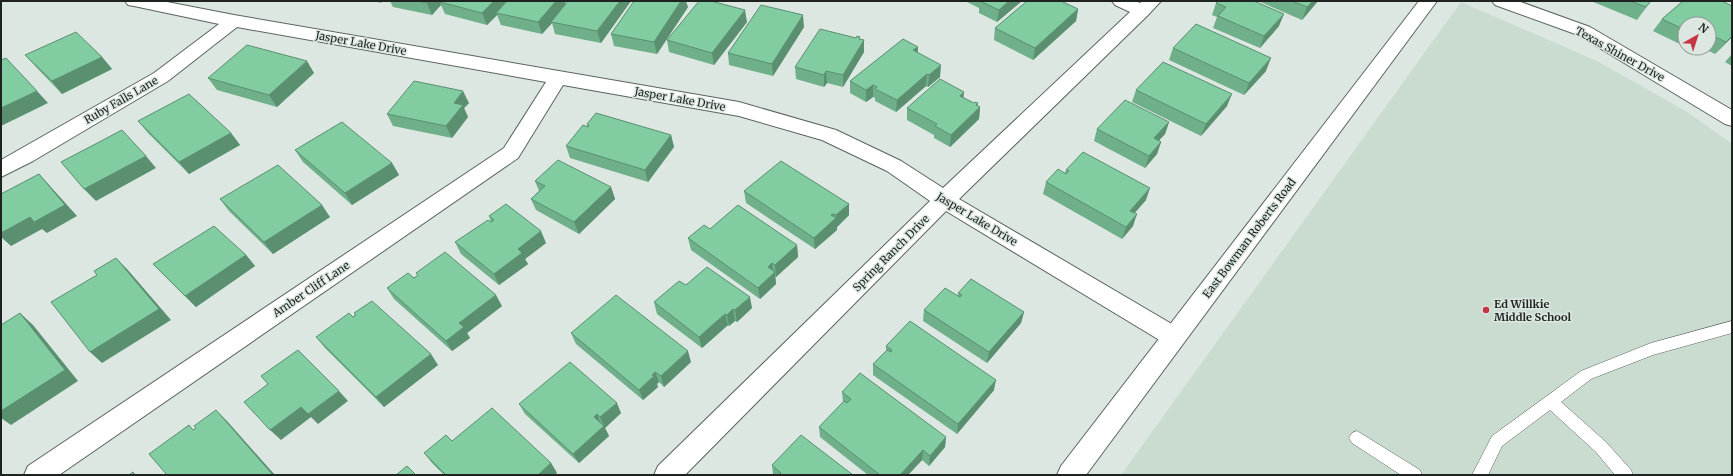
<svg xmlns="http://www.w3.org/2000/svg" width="1733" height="476" font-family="Merriweather,serif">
<rect width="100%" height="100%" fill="#dbe7e0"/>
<path fill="#cadcd0" d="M 1461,2 L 1597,61 L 1689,113 L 1732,144 L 1732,475 L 1121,475 Z"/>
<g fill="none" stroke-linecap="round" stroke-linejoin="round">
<defs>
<path id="lane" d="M 1732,321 L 1732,333 L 1653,355 L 1591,379 L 1561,402 L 1606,442 L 1631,470 L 1633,475 L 1615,475 L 1596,452 L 1550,410 L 1502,446 L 1488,475 L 1472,475 L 1492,436 L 1581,371 L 1651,343 Z
M 1357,431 L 1420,470 L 1422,475 L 1401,475 L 1352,443 L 1349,438 L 1352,433 Z"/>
<path id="street" d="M 125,1 L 162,1 L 234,15 L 739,102 L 836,130 L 901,161 L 943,188 L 1130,12 L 1115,5 L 1112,1 L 1135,1 L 1140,3 L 1142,1 L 1161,1 L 1148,15 L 959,199 L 1182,330 L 1186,337 L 1182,344 L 1174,347 L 1166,344 L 946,211 L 685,475 L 654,475 L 658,466 L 930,201 L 887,171 L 822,140 L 739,116 L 563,85 L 518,158 L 59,475 L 24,475 L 28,466 L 504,148 L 546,82 L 237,27 L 168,81 L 33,161 L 1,177 L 1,160 L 154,73 L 219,24 L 134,6 L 128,5 Z
M 1492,1 L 1518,1 L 1590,27 L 1732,110 L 1732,126 L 1725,124 L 1578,35 L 1495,5 Z"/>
<path id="secondary" d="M 1419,1 L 1437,1 L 1086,475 L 1057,475 L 1061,466 Z"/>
</defs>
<use href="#lane" stroke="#5a645e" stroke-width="1"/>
<use href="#street" stroke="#5a645e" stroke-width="2"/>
<use href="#secondary" stroke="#5a645e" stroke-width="2"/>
<use href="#lane" fill="#fff" fill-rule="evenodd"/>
<use href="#street" fill="#fff" fill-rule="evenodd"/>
<use href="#secondary" fill="#fff" fill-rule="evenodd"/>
</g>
<path fill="#6faf8a" d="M 374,1 L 383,1 L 381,3 Z
M 390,1 L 565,1 L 565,4 L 631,1 L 601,43 L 555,34 L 552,23 L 542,34 L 501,25 L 497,15 L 487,25 L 445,14 L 441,5 L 432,15 L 393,7 Z
M 965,1 L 1022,1 L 997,22 L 979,13 L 979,8 Z
M 1258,1 L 1318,1 L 1302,20 Z
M 1591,1 L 1651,1 L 1637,20 Z
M 1683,1 L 1722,1 L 1732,6 L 1732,37 L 1715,54 L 1703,48 L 1709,48 L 1709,24 L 1685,24 L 1685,45 L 1684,46 L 1653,31 L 1662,19 Z
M 1216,3 L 1279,26 L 1260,48 L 1213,28 L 1217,17 L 1212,15 Z
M 688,7 L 657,54 L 614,46 L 611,34 Z
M 1078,9 L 1076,21 L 1033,60 L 994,40 L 995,28 Z
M 747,22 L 714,65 L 669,52 L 667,40 Z
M 804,27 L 773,76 L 729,65 L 728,53 Z
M 860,37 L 860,39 L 864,40 L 864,52 L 843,87 L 827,83 L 824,87 L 796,79 L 795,67 L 856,38 Z
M 918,47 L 918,53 L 940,77 L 928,87 L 926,86 L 896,112 L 875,101 L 875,98 L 873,97 L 866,102 L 850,93 L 850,81 Z
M 1173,48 L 1266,71 L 1244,95 L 1169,60 Z
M 1732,54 L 1732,66 L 1725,62 Z
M 25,55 L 102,57 L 112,69 L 62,94 L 36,67 Z
M 314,73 L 277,107 L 217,90 L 208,78 Z
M 1136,90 L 1227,106 L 1201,136 L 1132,102 Z
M 964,98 L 980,107 L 979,119 L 950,147 L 934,138 L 934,135 L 907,120 L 907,108 Z
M 469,103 L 464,108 L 468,117 L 452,138 L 393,126 L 387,114 Z
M 138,121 L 231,133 L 240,145 L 189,174 L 148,133 Z
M 1169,122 L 1165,134 L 1159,140 L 1161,142 L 1157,154 L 1145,168 L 1094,141 L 1097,129 Z
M 587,124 L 671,135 L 674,147 L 648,182 L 570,158 L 566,146 L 587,126 Z
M 295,150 L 392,163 L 399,175 L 352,205 L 303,162 Z
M 1066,170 L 1146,200 L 1134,213 L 1133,226 L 1122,239 L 1043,194 L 1046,182 L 1065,173 Z
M 535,181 L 611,187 L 615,199 L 579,234 L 536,210 L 531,199 L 539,191 Z
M 744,191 L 849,204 L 849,215 L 837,227 L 837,230 L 815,249 L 746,203 Z
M 220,199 L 330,217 L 273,254 L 229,211 Z
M 489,216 L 546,243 L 525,259 L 528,264 L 499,285 L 461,254 L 455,242 L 491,222 Z
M 710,229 L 797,245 L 798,257 L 776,277 L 775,276 L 776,284 L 760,299 L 691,250 L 688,238 Z
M 246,255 L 255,266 L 196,307 L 153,264 Z
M 416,273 L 502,306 L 467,333 L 470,338 L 452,351 L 394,299 L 387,288 L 414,278 L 418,275 Z
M 686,285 L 752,308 L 737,322 L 735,321 L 729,326 L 728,325 L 702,348 L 657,314 L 654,302 Z
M 958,293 L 1024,312 L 1021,323 L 987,363 L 923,321 L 924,310 L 958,296 Z
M 354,313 L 438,365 L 384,407 L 325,348 L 316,337 L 353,317 L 355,315 Z
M 571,333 L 691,362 L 664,387 L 659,382 L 657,384 L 658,387 L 643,400 L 576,344 Z
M 886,346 L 994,390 L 957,434 L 873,375 L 873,364 L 886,351 Z
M 842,392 L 946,437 L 945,447 L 929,466 L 922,460 L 908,475 L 868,475 L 820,437 L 819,427 L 843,402 Z
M 519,404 L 621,413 L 605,428 L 609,436 L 579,463 L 525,414 Z
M 424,453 L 551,463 L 557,473 L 554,475 L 444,475 L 432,463 Z
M 772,465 L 853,475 L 774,475 L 773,474 Z"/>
<path fill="#5a8f70" d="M 429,1 L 445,1 L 440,2 L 441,5 L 432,15 L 427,3 Z
M 494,1 L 510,1 L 496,13 L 497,15 L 487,25 L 482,13 Z
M 556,1 L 565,1 L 566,6 L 551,22 L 552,23 L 542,34 L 538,22 Z
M 620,1 L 631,1 L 601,43 L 597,31 Z
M 681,1 L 686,1 L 688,7 L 657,54 L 654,42 Z
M 1009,1 L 1022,1 L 997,22 L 999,10 Z
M 1313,1 L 1318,1 L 1302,20 L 1307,7 Z
M 1078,9 L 1076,21 L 1033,60 L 1035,48 Z
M 745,10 L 747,22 L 714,65 L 712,53 Z
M 1284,14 L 1279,26 L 1260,48 L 1264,36 Z
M 803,15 L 804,27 L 773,76 L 772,64 Z
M 1732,36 L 1732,37 L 1715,54 L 1726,42 Z
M 860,37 L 860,47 L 864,40 L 864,52 L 843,87 L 843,75 Z
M 918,47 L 917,59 L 913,50 Z
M 102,57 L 112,69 L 62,94 L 52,81 Z
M 1271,58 L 1266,71 L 1244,95 L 1249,83 Z
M 307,61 L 314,73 L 277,107 L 269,95 Z
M 941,65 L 940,77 L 928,87 L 929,75 Z
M 826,71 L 827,83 L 824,87 L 824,75 Z
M 927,74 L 926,86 L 896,112 L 897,100 Z
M 873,85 L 873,97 L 866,102 L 866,90 Z
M 37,91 L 48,103 L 1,126 L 1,108 Z
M 463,91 L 469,103 L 464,108 L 468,117 L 452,138 L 446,126 L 454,103 Z
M 964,92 L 963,104 L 960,96 Z
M 1232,94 L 1227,106 L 1201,136 L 1206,124 Z
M 978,103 L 977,110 L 980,107 L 979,119 L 950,147 L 951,135 Z
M 1169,122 L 1165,134 L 1150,150 L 1154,138 Z
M 231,133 L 240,145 L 189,174 L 179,162 Z
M 671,135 L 674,147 L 648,182 L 645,170 Z
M 1161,142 L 1157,154 L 1145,168 L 1149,156 Z
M 146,156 L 156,168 L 96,201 L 84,189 Z
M 392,163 L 399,175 L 352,205 L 345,193 Z
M 39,174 L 50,186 L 77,216 L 47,233 L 42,229 L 11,246 L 1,237 L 1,233 L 30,217 Z
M 611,187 L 615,199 L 579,234 L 574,222 Z
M 1150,188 L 1146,200 L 1126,223 L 1130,211 Z
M 849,204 L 849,215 L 837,227 L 837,230 L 815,249 L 814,238 L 831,215 L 834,214 L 834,220 L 836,218 L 836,215 Z
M 322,205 L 330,217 L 273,254 L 264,242 Z
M 1137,214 L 1133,226 L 1122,239 L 1126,227 Z
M 541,231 L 546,243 L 525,259 L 528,264 L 499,285 L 494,274 L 518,249 Z
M 797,245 L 798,257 L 776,277 L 775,265 Z
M 246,255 L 255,266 L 196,307 L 185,296 Z
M 116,258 L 127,269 L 171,320 L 102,363 L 90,352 Z
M 772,263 L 773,274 L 775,272 L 776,284 L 760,299 L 758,288 L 768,267 Z
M 496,295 L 502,306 L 467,333 L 470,338 L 452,351 L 446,341 L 459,323 Z
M 750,297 L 752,308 L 737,322 L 735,310 Z
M 733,309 L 735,321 L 729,326 L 727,315 Z
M 1024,312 L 1021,323 L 987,363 L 989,352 Z
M 20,313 L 33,325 L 78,381 L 11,425 L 1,418 L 1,411 Z
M 725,314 L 728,325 L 702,348 L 699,337 Z
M 688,351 L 691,362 L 664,387 L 661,376 Z
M 431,354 L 438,365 L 384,407 L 376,397 Z
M 655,372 L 659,382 L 657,384 L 658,387 L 643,400 L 639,390 Z
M 996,380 L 994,390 L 957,434 L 958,424 Z
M 339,391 L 348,401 L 318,424 L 308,414 Z
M 617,403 L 621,413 L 605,428 L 609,436 L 579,463 L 573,454 L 604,426 L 600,417 Z
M 301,407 L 311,417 L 281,440 L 270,430 Z
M 216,410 L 227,421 L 275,475 L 272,475 Z
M 597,414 L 601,425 L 594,417 Z
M 946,437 L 945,447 L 929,466 L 930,456 Z
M 923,450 L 922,460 L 908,475 L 900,475 Z
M 551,463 L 557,473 L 554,475 L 538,475 Z"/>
<path fill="#81cca0" stroke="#5a8f70" d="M 417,1 L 429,1 L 427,3 Z
M 441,1 L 494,1 L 482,13 L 440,2 Z
M 507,1 L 556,1 L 538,22 L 496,13 Z
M 568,1 L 620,1 L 597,31 L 551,22 Z
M 634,1 L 681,1 L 654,42 L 611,34 Z
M 699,1 L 711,1 L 745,10 L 712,53 L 667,40 Z
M 980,1 L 1009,1 L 999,10 Z
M 1027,1 L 1061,1 L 1078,9 L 1035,48 L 995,28 Z
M 1219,1 L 1254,1 L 1284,14 L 1264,36 L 1218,16 L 1226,7 L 1216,3 Z
M 1292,1 L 1313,1 L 1307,7 Z
M 1630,1 L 1651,1 L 1646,7 Z
M 1683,1 L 1722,1 L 1732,6 L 1732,36 L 1726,42 L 1709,34 L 1709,24 L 1685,24 L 1685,30 L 1662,19 Z
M 761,5 L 803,15 L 772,64 L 728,53 Z
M 1196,24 L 1271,58 L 1249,83 L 1173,48 Z
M 820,29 L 856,38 L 857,36 L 860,37 L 859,39 L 864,40 L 843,75 L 826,71 L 824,75 L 795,67 Z
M 76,32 L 102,57 L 52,81 L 25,55 Z
M 903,39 L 918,47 L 913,50 L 941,65 L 929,75 L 927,74 L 897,100 L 875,89 L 877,87 L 873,85 L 866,90 L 850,81 Z
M 247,45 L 307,61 L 269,95 L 208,78 Z
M 6,58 L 37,91 L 1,108 L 1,60 Z
M 1163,62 L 1232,94 L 1206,124 L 1136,90 Z
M 940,79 L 964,92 L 960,96 L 974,103 L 975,102 L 978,103 L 976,105 L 980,107 L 951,135 L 935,126 L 937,124 L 907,108 Z
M 414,81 L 463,91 L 454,103 L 463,105 L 446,126 L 387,114 Z
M 189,94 L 231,133 L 179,162 L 138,121 Z
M 1125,100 L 1169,122 L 1154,138 L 1161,142 L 1149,156 L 1097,129 Z
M 596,113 L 671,135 L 645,170 L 566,146 L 583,125 L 588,127 L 589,125 L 587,124 Z
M 342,122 L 392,163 L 345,193 L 295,150 Z
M 122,130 L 146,156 L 84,189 L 61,162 Z
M 1083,152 L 1150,188 L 1130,211 L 1137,214 L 1126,227 L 1046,182 L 1058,169 L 1066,174 L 1069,171 L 1066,170 Z
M 558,160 L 611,187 L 574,222 L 531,199 L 545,186 L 535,181 Z
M 781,161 L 849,204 L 836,215 L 834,214 L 831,215 L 836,218 L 814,238 L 744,191 Z
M 278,165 L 322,205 L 264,242 L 220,199 Z
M 39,174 L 65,205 L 34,222 L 30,217 L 1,233 L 1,194 Z
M 506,204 L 541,231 L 518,249 L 522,253 L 494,274 L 455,242 L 488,220 L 491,222 L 494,220 L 489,216 Z
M 738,205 L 797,245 L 775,265 L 772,263 L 768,267 L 775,272 L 758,288 L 688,238 L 704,225 L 710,229 Z
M 214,226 L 246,255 L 185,296 L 153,264 Z
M 445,252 L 496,295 L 459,323 L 464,327 L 446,341 L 387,288 L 408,273 L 414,278 L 418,275 L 416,273 Z
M 116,258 L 159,309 L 90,352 L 51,302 L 97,275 L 94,271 Z
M 707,267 L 750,297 L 735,310 L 733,309 L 727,315 L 725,314 L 699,337 L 654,302 L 679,281 L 686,285 Z
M 971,279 L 1024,312 L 989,352 L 924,310 L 945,288 L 960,297 L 962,295 L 958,293 Z
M 616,295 L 688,351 L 661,376 L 655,372 L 652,375 L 654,376 L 639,390 L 571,333 Z
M 372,301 L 431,354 L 376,397 L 316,337 L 349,313 L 353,317 L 356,315 L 354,313 Z
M 20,313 L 65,370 L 1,411 L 1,325 Z
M 910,321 L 996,380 L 958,424 L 873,364 L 887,350 L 891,352 L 892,350 L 886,346 Z
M 298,350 L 339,391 L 308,414 L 301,407 L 270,430 L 244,402 L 268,384 L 261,376 Z
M 570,362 L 617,403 L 600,417 L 597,414 L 594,417 L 604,426 L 573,454 L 519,404 Z
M 860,373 L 946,437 L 930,456 L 923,450 L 900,475 L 880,475 L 819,427 L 844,401 L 847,403 L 851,399 L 842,392 Z
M 492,408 L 551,463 L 538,475 L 446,475 L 424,453 L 446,435 L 452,441 Z
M 216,410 L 273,475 L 167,475 L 149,454 L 189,425 L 193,430 L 196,428 L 194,426 Z
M 801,435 L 853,475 L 779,475 L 781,473 L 772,465 Z
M 407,466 L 416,475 L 396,475 Z
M 133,472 L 135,475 L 129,475 Z"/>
<circle fill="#c63546" stroke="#dbe7e0" stroke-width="1.5" cx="1486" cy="310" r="4"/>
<g text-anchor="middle" stroke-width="3" stroke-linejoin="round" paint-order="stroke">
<g font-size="11" fill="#1f2320" stroke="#dbe7e0">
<text transform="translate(361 43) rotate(10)" y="4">Jasper Lake Drive</text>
<text transform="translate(1620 54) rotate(29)" y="4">Texas Shiner Drive</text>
<text transform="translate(680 99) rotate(10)" y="4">Jasper Lake Drive</text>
<text transform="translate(121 100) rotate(-30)" y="4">Ruby Falls Lane</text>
<text transform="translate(977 219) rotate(31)" y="4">Jasper Lake Drive</text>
<text transform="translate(1249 238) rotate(-53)" y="4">East Bowman Roberts Road</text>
<text transform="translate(891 253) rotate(-45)" y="4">Spring Ranch Drive</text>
<text transform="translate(311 289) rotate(-34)" y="4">Amber Cliff Lane</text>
</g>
<g font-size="11" font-weight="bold" fill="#1f2320" stroke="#dbe7e0" text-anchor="start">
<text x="1494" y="308">Ed Willkie<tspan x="1494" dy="13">Middle School</tspan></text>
</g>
</g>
<rect width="1733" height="476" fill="none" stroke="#1f2320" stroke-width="4"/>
<g transform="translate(1697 36) rotate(39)"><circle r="19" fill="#dbe7e0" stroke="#909993"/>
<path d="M0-3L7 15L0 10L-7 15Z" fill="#c63546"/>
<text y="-6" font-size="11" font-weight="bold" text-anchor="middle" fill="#1f2320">N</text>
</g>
</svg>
